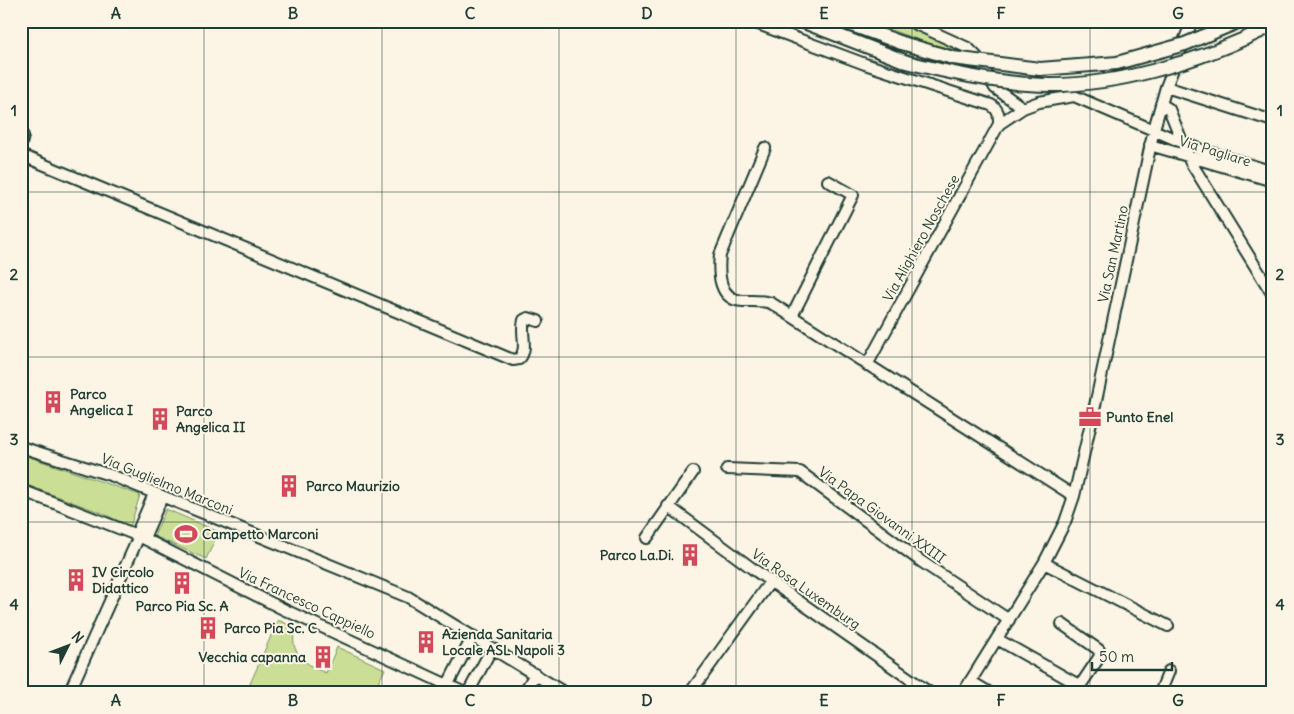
<svg xmlns="http://www.w3.org/2000/svg" width="1294" height="714" font-family="Delius,sans-serif">
<rect width="100%" height="100%" fill="#fcf5e5"/>
<filter id="ink" filterUnits="userSpaceOnUse"><feTurbulence type="fractalNoise" baseFrequency=".02" numOctaves="2"/><feDisplacementMap in="SourceGraphic" scale="10" xChannelSelector="R" yChannelSelector="G"/><feConvolveMatrix kernelMatrix="1 2 1 2 8 2 1 2 1" color-interpolation-filters="sRGB"/></filter>
<g filter="url(#ink)">
<path fill="#cadf95" stroke="#748e64" d="M 866,21 L 896,21 L 972,54 L 927,43 Z
M 21,454 L 140,495 L 130,527 L 102,513 L 21,483 Z
M 166,509 L 219,532 L 206,559 L 154,536 Z
M 278,620 L 296,628 C 287,651 305,665 326,673 L 337,647 L 385,669 L 373,693 L 246,693 Z"/>
<g fill="none" stroke-linecap="round" stroke-linejoin="round">
<defs>
<path id="minor" d="M 750,21 L 865,64 L 991,105 C 999,110 999,115 999,124
M 909,21 L 968,48 L 977,57 L 995,88 L 1023,108
M 1166,87 L 1273,121
M 1161,104 L 1169,109 L 1190,161 L 1273,295
M 21,132 L 23,136 L 21,144
M 1150,145 L 1273,181
M 765,148 L 720,255 C 718,274 719,300 743,301 C 753,301 762,300 771,303 L 1074,496
M 21,155 L 513,360 L 519,359 C 529,349 520,333 524,320 L 528,318 L 538,321
M 792,316 L 853,195 L 828,181
M 867,365 L 999,124 L 1023,108 L 1039,102 L 1074,96 L 1193,147 L 1273,172
M 21,447 L 113,476 L 408,597 L 565,693
M 727,469 L 800,472 L 922,562 L 1009,620
M 21,490 L 139,536 L 285,610 L 465,693
M 668,506 L 753,569 L 930,693
M 136,535 L 154,494
M 144,538 L 162,497
M 647,538 L 693,472
M 1044,563 L 1168,626
M 997,639 L 1077,684 L 1082,683 L 1100,656 L 1099,650 L 1062,624
M 970,681 L 990,693
M 448,684 L 473,636
M 69,693 L 139,536
M 468,693 L 492,648
M 524,693 L 535,674
M 690,693 L 770,582
M 963,693 L 1044,563 L 1065,522 L 1074,496 L 1096,401 L 1154,129 L 1166,87 L 1192,21
M 1160,693 L 1169,671"/>
<path id="major" d="M 801,21 L 907,62
M 841,21 L 902,43"/>
</defs>
<use href="#minor" stroke="#1f3d34" stroke-width="14"/>
<use href="#major" stroke="#1f3d34" stroke-width="16"/>
<use href="#minor" stroke="#fcf5e5" stroke-width="10"/>
<use href="#major" stroke="#fcf5e5" stroke-width="12"/>
<defs>
<path id="major-bridge" d="M 902,43 L 953,58 L 1040,69 L 1117,63 L 1185,44 L 1240,21
M 907,62 C 946,72 987,81 1027,84 C 1107,91 1203,61 1273,25"/>
</defs>
<use href="#major-bridge" stroke="#1f3d34" stroke-width="16" stroke-linecap="butt"/>
<use href="#major-bridge" stroke="#fcf5e5" stroke-width="12"/>
</g>
</g>
<path fill="none" stroke="#1f3d34" stroke-width="1" stroke-opacity="0.55" d="M 204,21 L 204,693M 382,21 L 382,693M 559,21 L 559,693M 736,21 L 736,693M 912,21 L 912,693M 1090,21 L 1090,693M 21,192 L 1273,192M 21,357 L 1273,357M 21,522 L 1273,522"/>
<defs>
<symbol id="building-bare" viewBox="-9 -9 18 18"><path d="M-4-6H4V6H1V3H-1V6H-4ZM-2.5-4.3h1.7v1.8h-1.7ZM.8-4.3h1.7v1.8H.8ZM-2.5-1h1.7V.8h-1.7ZM.8-1h1.7V.8H.8Z" fill="#d1495b" stroke="#fcf5e5" stroke-width="2.5" paint-order="stroke"/></symbol>
<symbol id="office-bare" viewBox="-9 -9 18 18"><path d="M-6-3h4V-5.5h4V-3h4V5H-6ZM-1-4.5V-3h2v-1.5ZM-6 0V1H6V0Z" fill="#d1495b" stroke="#fcf5e5" stroke-width="2.5" paint-order="stroke"/></symbol>
<symbol id="stadium-bare" viewBox="-9 -9 18 18"><path d="M0-5a6.5 5 0 1 0 0 10a6.5 5 0 1 0 0-10ZM-3.5-1.8h7v3.6h-7Z" fill="#d1495b" stroke="#fcf5e5" stroke-width="2.5" paint-order="stroke"/></symbol>
</defs>
<g fill-rule="evenodd">
<use href="#building-bare" x="37" y="386" width="32" height="32"/>
<use href="#office-bare" x="1074" y="401" width="32" height="32"/>
<use href="#building-bare" x="144" y="403" width="32" height="32"/>
<use href="#building-bare" x="273" y="470" width="32" height="32"/>
<use href="#stadium-bare" x="170" y="518" width="32" height="32"/>
<use href="#building-bare" x="674" y="539" width="32" height="32"/>
<use href="#building-bare" x="60" y="564" width="32" height="32"/>
<use href="#building-bare" x="166" y="567" width="32" height="32"/>
<use href="#building-bare" x="192" y="612" width="32" height="32"/>
<use href="#building-bare" x="410" y="626" width="32" height="32"/>
<use href="#building-bare" x="307" y="641" width="32" height="32"/>
</g>
<g text-anchor="middle" stroke-width="4" stroke-linejoin="round" paint-order="stroke">
<g font-size="14" fill="#1f3d34" stroke="#fcf5e5">
<text transform="translate(1215 151) rotate(17)" y="5">Via Pagliare</text>
<text transform="translate(921 238) rotate(-61)" y="5">Via Alighiero Noschese</text>
<text transform="translate(1113 254) rotate(-78)" y="5">Via San Martino</text>
<text transform="translate(167 484) rotate(22)" y="5">Via Guglielmo Marconi</text>
<text transform="translate(882 515) rotate(36)" y="5">Via Papa Giovanni XXIII</text>
<text transform="translate(806 589) rotate(35)" y="5">Via Rosa Luxemburg</text>
<text transform="translate(307 603) rotate(25)" y="5">Via Francesco Cappiello</text>
</g>
<g font-size="14" font-weight="bold" fill="#1f3d34" stroke="#fcf5e5" text-anchor="start">
<text x="70" y="399">Parco<tspan x="70" dy="16">Angelica I</tspan></text>
<text x="176" y="416">Parco<tspan x="176" dy="16">Angelica II</tspan></text>
<text x="1106" y="422">Punto Enel</text>
<text x="306" y="491">Parco Maurizio</text>
<text x="202" y="539">Campetto Marconi</text>
<text x="674" y="560" text-anchor="end">Parco La.Di.</text>
<text x="92" y="577">IV Circolo<tspan x="92" dy="16">Didattico</tspan></text>
<text x="182" y="611" text-anchor="middle">Parco Pia Sc. A</text>
<text x="224" y="633">Parco Pia Sc. C</text>
<text x="442" y="639">Azienda Sanitaria<tspan x="442" dy="16">Locale ASL Napoli 3</tspan></text>
<text x="306" y="662" text-anchor="end">Vecchia capanna</text>
</g>
</g>
<rect width="1294" height="714" fill="none" stroke="#fcf5e5" stroke-width="55"/>
<g transform="translate(68 646) rotate(48)" stroke="#fcf5e5" stroke-width="4" paint-order="stroke">
<path d="M0-4L9 19L0 12L-9 19Z" fill="#1f3d34"/>
<text y="-8" font-size="14" font-weight="bold" text-anchor="middle" fill="#1f3d34">N</text>
</g>
<path d="M1092 662v8h80v-8" fill="none" stroke="#1f3d34" stroke-width="2.5"/>
<text x="1099" y="662" font-size="15" fill="#1f3d34" stroke="#fcf5e5" stroke-width="4" paint-order="stroke">50 m</text>
<rect x="28" y="28" width="1238" height="658" fill="none" stroke="#1f3d34" stroke-width="2"/>
<g font-size="16" text-anchor="middle" font-weight="bold" fill="#1f3d34">
<text x="116" y="19">A</text>
<text x="293" y="19">B</text>
<text x="470" y="19">C</text>
<text x="647" y="19">D</text>
<text x="824" y="19">E</text>
<text x="1001" y="19">F</text>
<text x="1178" y="19">G</text>
<text x="14" y="116">1</text>
<text x="1280" y="116">1</text>
<text x="14" y="280">2</text>
<text x="1280" y="280">2</text>
<text x="14" y="445">3</text>
<text x="1280" y="445">3</text>
<text x="14" y="610">4</text>
<text x="1280" y="610">4</text>
<text x="116" y="706">A</text>
<text x="293" y="706">B</text>
<text x="470" y="706">C</text>
<text x="647" y="706">D</text>
<text x="824" y="706">E</text>
<text x="1001" y="706">F</text>
<text x="1178" y="706">G</text>
</g>
</svg>
